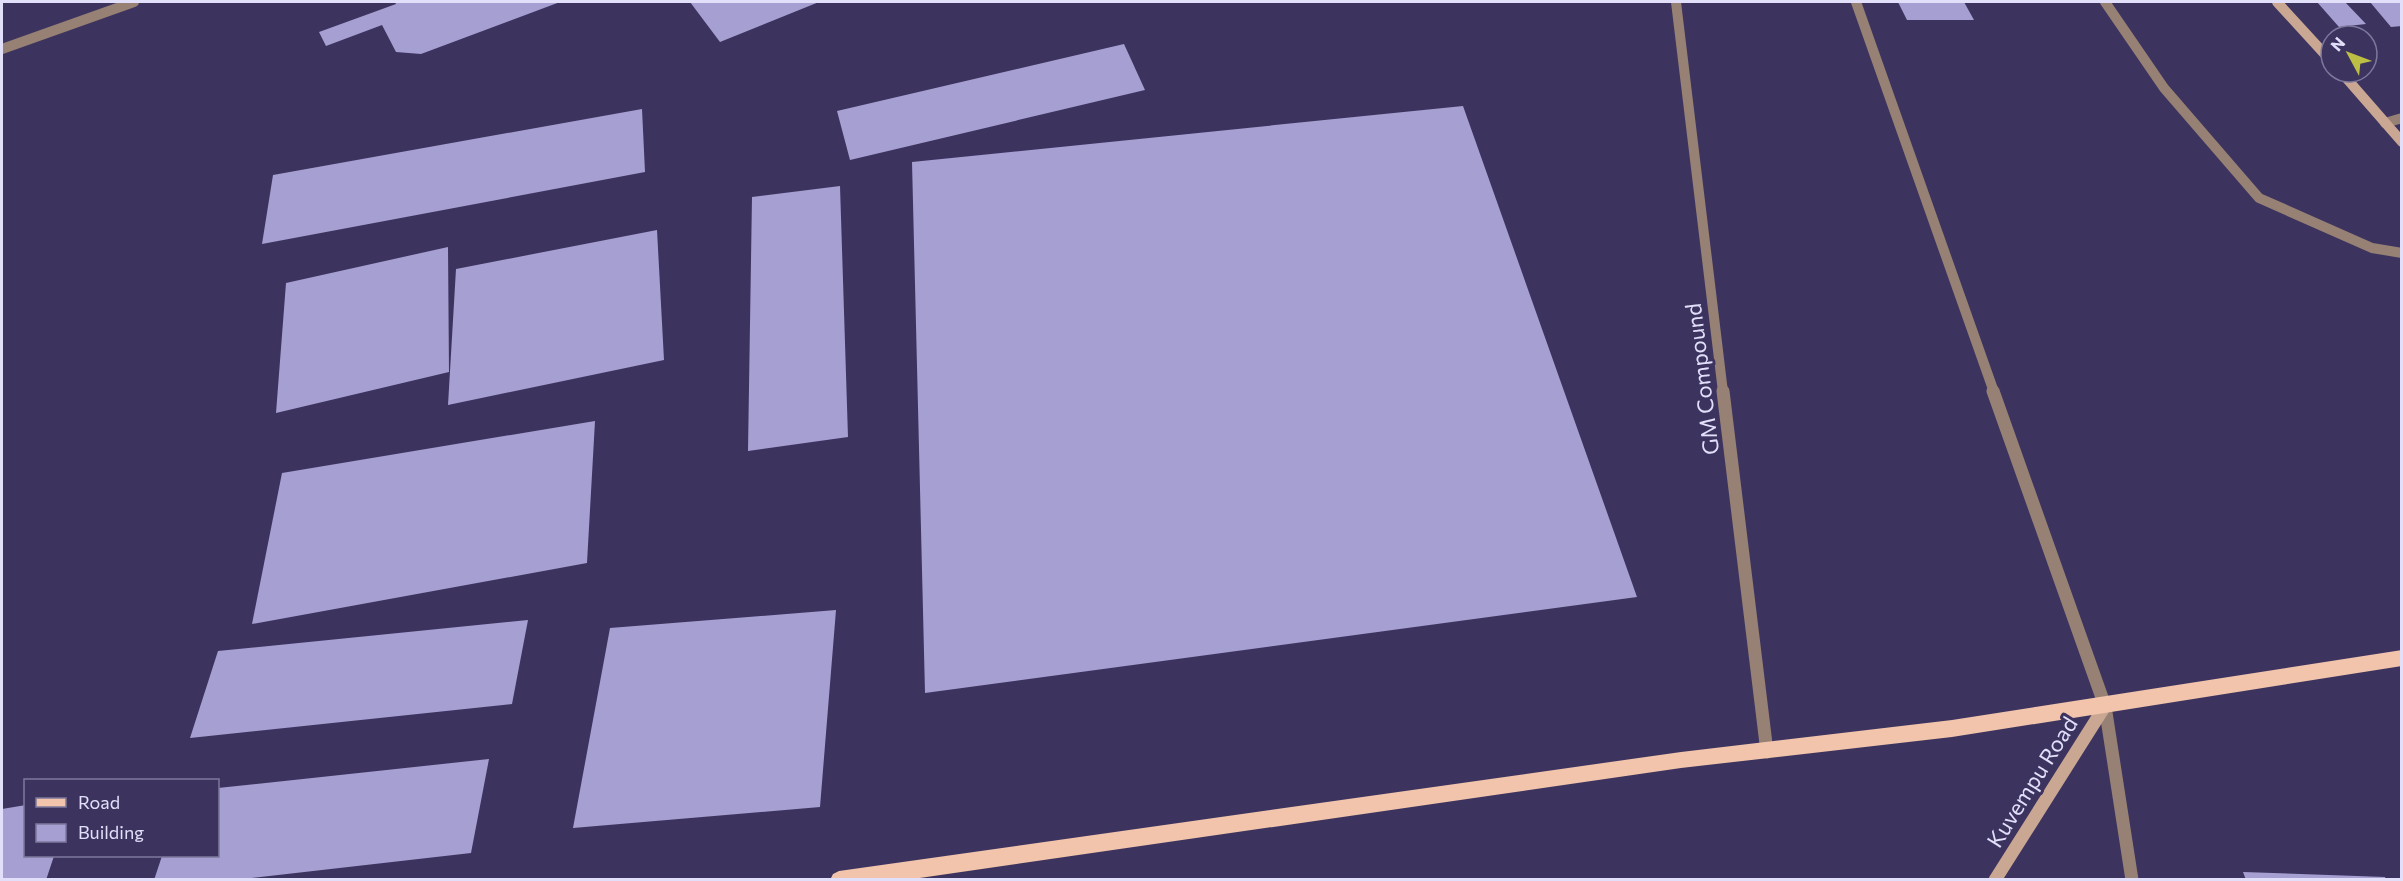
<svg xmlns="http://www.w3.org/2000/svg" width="2403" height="881" font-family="Commissioner,sans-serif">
<rect width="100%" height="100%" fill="#3c345f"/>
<path fill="#a69fd1" d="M 395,2 L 560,2 L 421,54 L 396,52 L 382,25 L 326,46 L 319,32 L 396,4 Z
M 690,2 L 819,2 L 720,42 Z
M 1898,2 L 1964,2 L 1974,20 L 1907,20 Z
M 2317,2 L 2345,2 L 2366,24 L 2339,27 Z
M 2370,2 L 2402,2 L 2402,26 L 2391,27 Z
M 1124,44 L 1145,90 L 850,160 L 837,111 Z
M 1463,106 L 1637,597 L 925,693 L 912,162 Z
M 642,109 L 645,172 L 262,244 L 273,175 Z
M 840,186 L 848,437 L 748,451 L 752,197 Z
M 657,230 L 664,360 L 448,405 L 456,269 Z
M 448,247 L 449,372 L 276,413 L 286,283 Z
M 595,421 L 587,563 L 252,624 L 282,473 Z
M 836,610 L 820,807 L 573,828 L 610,628 Z
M 528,620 L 512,704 L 190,738 L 218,651 Z
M 489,759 L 471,853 L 234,880 L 154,880 L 162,856 L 218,856 L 218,788 Z
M 26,805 L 26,856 L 54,856 L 46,880 L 2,880 L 2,809 Z
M 2243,872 L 2385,877 L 2386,880 L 2246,880 Z"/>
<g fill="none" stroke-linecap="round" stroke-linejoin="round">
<path stroke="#978174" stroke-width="10" d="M 1676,2 L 1723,392
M 1856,2 L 1994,392
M 2105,2 L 2164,88 L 2259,198 L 2372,248 L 2402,253
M 2,49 L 134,2
M 2385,123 L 2402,118"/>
<path stroke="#978174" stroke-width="13" d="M 1723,391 L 1767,752
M 1993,391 L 2105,706 L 2132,880"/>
<path stroke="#caa793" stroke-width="10" d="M 2277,2 L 2331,61
M 2341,72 L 2402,142"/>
<path stroke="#caa793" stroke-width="13" d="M 1995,880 L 2105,706"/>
<path fill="#f1c4ab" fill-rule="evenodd" d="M 2402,650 L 2402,666 L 1952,737 L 1681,768 L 906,880 L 830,880 L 833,874 L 839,871 L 1681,752 L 1952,720 Z"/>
</g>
<g text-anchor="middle" stroke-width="6" stroke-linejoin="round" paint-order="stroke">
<g font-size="22" fill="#e2dffa" stroke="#3c345f">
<text transform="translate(1702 379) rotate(-97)" y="8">GM Compound</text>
<text transform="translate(2032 782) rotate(-58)" y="8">Kuvempu Road</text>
</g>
</g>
<rect width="2403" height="881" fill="none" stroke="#e2dffa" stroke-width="6"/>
<rect x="24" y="779" width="195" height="78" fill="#3c345f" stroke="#7e789d" stroke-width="1.5"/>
<rect x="36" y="798" width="30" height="9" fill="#f1c4ab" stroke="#7e789d" stroke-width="1.5"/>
<text x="78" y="809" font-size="18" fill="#e2dffa">Road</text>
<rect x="36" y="824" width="30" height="18" fill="#a69fd1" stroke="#7e789d" stroke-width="1.5"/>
<text x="78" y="839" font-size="18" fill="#e2dffa">Building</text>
<g transform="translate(2349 54) rotate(311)"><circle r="28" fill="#3c345f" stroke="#7e789d" stroke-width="1.5"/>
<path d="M0-4.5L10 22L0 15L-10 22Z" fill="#bcbf44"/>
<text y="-9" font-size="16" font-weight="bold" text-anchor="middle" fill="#e2dffa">N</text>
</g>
</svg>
